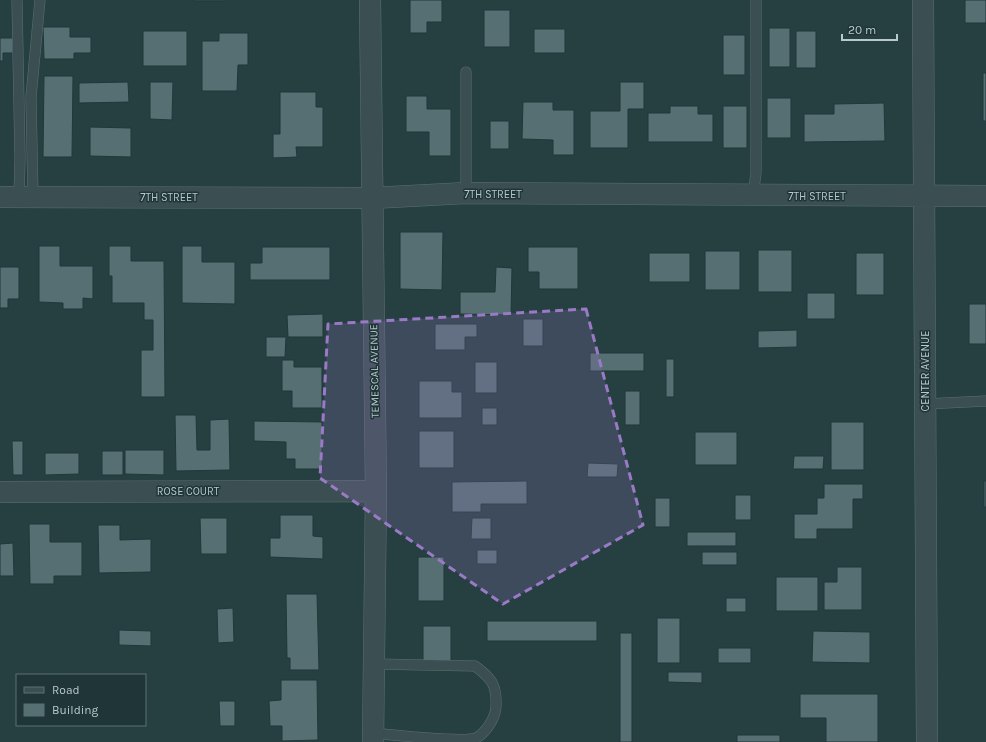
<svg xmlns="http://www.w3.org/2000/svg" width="986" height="742" font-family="Karla,sans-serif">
<rect width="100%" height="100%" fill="#264042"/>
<path fill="#556f72" stroke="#213739" d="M 193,0 L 226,0 L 226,1 L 193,1 Z
M 410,0 L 442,0 L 442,22 L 427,22 L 427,33 L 410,33 Z
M 965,0 L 986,0 L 986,23 L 965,23 Z
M 484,10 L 510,10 L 510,47 L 484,47 Z
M 43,27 L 70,27 L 70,37 L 91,37 L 91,53 L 74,53 L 74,59 L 44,59 Z
M 769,28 L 790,28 L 790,67 L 769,67 Z
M 534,29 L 565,29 L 565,53 L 534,53 Z
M 143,31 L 187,31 L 187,66 L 143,66 Z
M 796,31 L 816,31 L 816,68 L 796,68 Z
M 219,33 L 248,33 L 248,65 L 238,65 L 237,91 L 202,91 L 202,41 L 219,41 Z
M 723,35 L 745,35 L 745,75 L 723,75 Z
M 0,38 L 13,38 L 13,53 L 3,53 L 3,61 L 0,61 Z
M 983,73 L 986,73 L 986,121 L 983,121 Z
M 44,76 L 73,76 L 72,157 L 43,157 Z
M 128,82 L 129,102 L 79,103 L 79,83 Z
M 150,82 L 173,82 L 172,120 L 150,119 Z
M 620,82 L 644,82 L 644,109 L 628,109 L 628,148 L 590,148 L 590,111 L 620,111 Z
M 280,92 L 316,92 L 316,107 L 323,107 L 323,147 L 296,147 L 297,157 L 273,158 L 273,134 L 280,134 Z
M 406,96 L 427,96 L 427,109 L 451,109 L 451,156 L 429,156 L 429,132 L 406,132 Z
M 767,98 L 791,98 L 791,138 L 767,138 Z
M 523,102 L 553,102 L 553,110 L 574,110 L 574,155 L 553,155 L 553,140 L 522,139 Z
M 884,103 L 885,141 L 804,142 L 804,114 L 834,114 L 834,104 Z
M 670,106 L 698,106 L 698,114 L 713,114 L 713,142 L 648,142 L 648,113 L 670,113 Z
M 723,106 L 747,106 L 747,148 L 723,148 Z
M 490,121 L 509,121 L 509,149 L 490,149 Z
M 90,127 L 131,128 L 131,157 L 90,156 Z
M 400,232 L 443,232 L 442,290 L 400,289 Z
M 39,246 L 60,246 L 60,266 L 93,266 L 93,299 L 83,298 L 83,309 L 63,309 L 63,303 L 39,302 Z
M 109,246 L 131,246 L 131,261 L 164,261 L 165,397 L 141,397 L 141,350 L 153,350 L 153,320 L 144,320 L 144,303 L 112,303 L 112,276 L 109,276 Z
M 182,246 L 202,246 L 202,262 L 235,262 L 235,304 L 182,303 Z
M 262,247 L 330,247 L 330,280 L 250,280 L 250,263 L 262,263 Z
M 528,247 L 578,247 L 578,289 L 539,289 L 539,272 L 528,272 Z
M 758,250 L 792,250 L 792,292 L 758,292 Z
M 705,251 L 740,251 L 740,290 L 705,290 Z
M 649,253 L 690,253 L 690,282 L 649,282 Z
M 856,253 L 884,253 L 884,295 L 856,295 Z
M 0,267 L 19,267 L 19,299 L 8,299 L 8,308 L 0,308 Z
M 496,267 L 512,268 L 511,315 L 460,314 L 460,292 L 495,292 Z
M 807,293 L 835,293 L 835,319 L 807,319 Z
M 969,304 L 986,304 L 986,344 L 969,344 Z
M 323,314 L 323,337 L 288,337 L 287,315 Z
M 523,319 L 543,319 L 543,346 L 523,346 Z
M 435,324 L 477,324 L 477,337 L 465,337 L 465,350 L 435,350 Z
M 797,330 L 797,347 L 758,348 L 758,331 Z
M 266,337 L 286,337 L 285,357 L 266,357 Z
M 590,353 L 644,353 L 644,371 L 590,371 Z
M 666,359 L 674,359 L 674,397 L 666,397 Z
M 282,360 L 294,360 L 294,367 L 322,367 L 322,408 L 292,408 L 292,391 L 282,391 Z
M 475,362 L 497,362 L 497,393 L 475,393 Z
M 419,381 L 452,381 L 452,392 L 462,392 L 462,418 L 419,418 Z
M 625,391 L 640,391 L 640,425 L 625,425 Z
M 482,408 L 497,408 L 497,425 L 482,425 Z
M 175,415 L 196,415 L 197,450 L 210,450 L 210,420 L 229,419 L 230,470 L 176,471 Z
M 254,421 L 322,422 L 322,469 L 295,469 L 295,459 L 286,459 L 286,442 L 254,441 Z
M 831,422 L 864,422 L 864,470 L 831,470 Z
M 419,431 L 454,431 L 454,468 L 419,468 Z
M 695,432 L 737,432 L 737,465 L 695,465 Z
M 12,441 L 23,441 L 23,475 L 13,475 Z
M 125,450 L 164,450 L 164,475 L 125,474 Z
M 102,451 L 123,451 L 123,475 L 102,475 Z
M 45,453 L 79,453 L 79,474 L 45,475 Z
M 794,456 L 824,456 L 823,469 L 793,469 Z
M 588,463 L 618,464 L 617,477 L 587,477 Z
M 527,481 L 527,504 L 481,504 L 481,512 L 452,512 L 452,482 Z
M 984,481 L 986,481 L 986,507 L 984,507 Z
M 824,484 L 863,484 L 863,499 L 853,499 L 853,529 L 817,529 L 817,539 L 794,539 L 794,514 L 817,514 L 817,498 L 824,498 Z
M 735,495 L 751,495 L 751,520 L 735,520 Z
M 655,498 L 670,498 L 670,527 L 655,527 Z
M 280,515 L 313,515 L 313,536 L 323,537 L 323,559 L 270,557 L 270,538 L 280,538 Z
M 200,518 L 227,518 L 227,554 L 201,554 Z
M 472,518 L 491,518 L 491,539 L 471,539 Z
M 29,524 L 50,524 L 50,542 L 82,542 L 82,576 L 54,576 L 54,584 L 30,584 Z
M 98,525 L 120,525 L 120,540 L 151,539 L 151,572 L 99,573 Z
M 687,532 L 736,532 L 736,546 L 687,546 Z
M 13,543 L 14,576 L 0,576 L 0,544 Z
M 477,550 L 497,550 L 497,564 L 477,564 Z
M 702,552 L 737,552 L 737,565 L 702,565 Z
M 418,557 L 444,557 L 444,601 L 418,601 Z
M 837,567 L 862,567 L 862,610 L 824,610 L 824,582 L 837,582 Z
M 776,577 L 818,577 L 818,611 L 776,611 Z
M 286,594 L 317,594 L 319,670 L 290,670 L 290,658 L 287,658 Z
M 726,598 L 746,598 L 746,612 L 726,612 Z
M 233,608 L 234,642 L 218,643 L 217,609 Z
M 657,618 L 680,618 L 680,663 L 657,663 Z
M 487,621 L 597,621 L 597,641 L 487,641 Z
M 423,626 L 451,626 L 451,662 L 423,662 Z
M 119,630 L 151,631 L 151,646 L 119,645 Z
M 813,631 L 870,632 L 870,663 L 812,662 Z
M 620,633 L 632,633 L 632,742 L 620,742 Z
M 718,648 L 751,648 L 751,663 L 718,663 Z
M 668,672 L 702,672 L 702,683 L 668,682 Z
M 281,680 L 317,680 L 318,740 L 282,741 L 282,726 L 270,726 L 269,701 L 281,700 Z
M 800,694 L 878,694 L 878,742 L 826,742 L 826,718 L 800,718 Z
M 219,701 L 235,701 L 235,726 L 220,726 Z
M 737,735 L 780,735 L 780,742 L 737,742 Z"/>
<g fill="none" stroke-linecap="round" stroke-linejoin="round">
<defs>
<path id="lane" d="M 17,0 L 20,158 L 19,197
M 466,193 L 466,72
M 753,195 L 756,173 L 756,0
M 33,197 L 31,97 L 40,0
M 925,404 L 986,401
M 373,733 C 392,735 462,742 476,738 C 486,733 496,717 496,706 C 497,684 491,678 475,666 L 374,664"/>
<path id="street" d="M 370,0 L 376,491 L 373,742
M 923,0 L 927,742
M 0,197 L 372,198 L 466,193 L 986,196
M 0,492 L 376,491"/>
</defs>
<use href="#lane" stroke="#5c7072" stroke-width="11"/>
<use href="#street" stroke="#5c7072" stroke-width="22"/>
<use href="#lane" stroke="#3b4f52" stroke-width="10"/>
<use href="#street" stroke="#3b4f52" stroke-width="21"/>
</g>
<path fill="#9a7ac6" fill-opacity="0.2" stroke="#9a7ac6" stroke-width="3" stroke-dasharray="8 5" stroke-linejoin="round" d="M 586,309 L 643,525 L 503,604 L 320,478 L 328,324 Z"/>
<g text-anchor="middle" stroke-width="3" stroke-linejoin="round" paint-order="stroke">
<g font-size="11" fill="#b8c9cc" stroke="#1f3537">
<text x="493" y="198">7TH STREET</text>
<text x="817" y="200">7TH STREET</text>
<text x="169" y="201">7TH STREET</text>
<text transform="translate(374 371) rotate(-91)" y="4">TEMESCAL AVENUE</text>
<text transform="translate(925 371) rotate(-90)" y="4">CENTER AVENUE</text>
<text x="188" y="495">ROSE COURT</text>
</g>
</g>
<rect x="16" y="674" width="130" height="52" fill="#1f3537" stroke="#5c7073"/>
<rect x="24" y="687" width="20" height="6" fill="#3b4f52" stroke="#5c7073"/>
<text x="52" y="694" font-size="12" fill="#b8c9cc">Road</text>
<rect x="24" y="704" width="20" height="12" fill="#556f72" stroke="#5c7073"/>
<text x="52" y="714" font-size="12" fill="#b8c9cc">Building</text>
<path d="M842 34v6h55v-6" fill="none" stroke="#b8c9cc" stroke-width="2"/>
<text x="848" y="34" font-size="12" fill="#b8c9cc" stroke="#1f3537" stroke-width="3" paint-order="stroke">20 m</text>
</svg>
